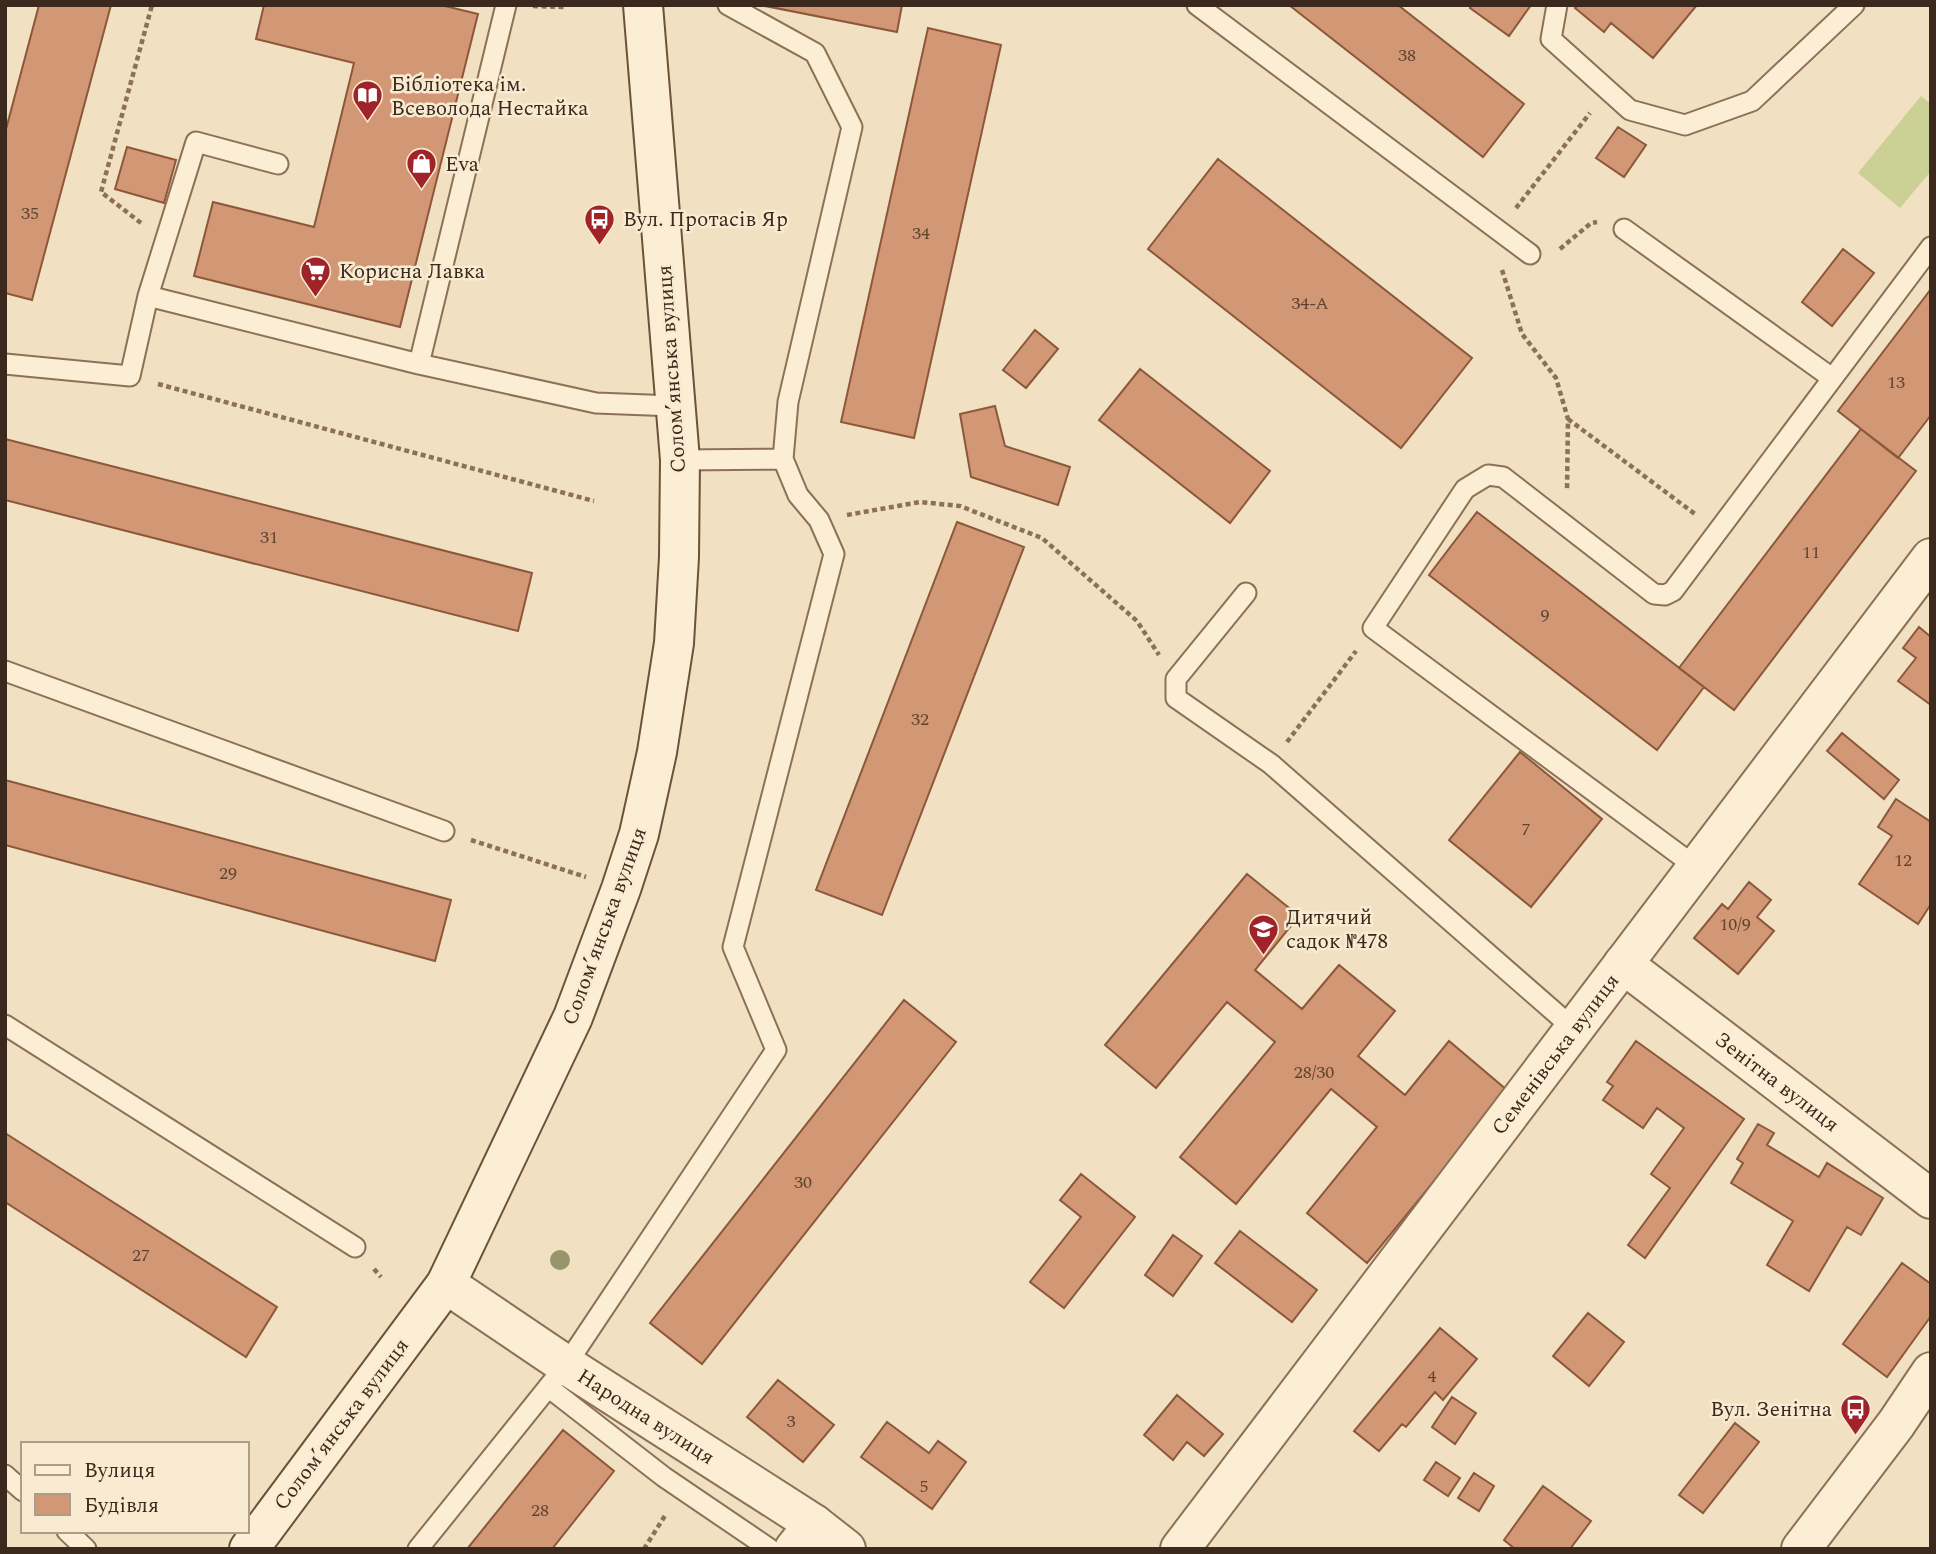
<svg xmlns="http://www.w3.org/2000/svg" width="1936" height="1554" font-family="Spectral,serif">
<rect width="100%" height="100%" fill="#f1e0c1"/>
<path fill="#cbd094" d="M 1921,96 L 1931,104 L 1931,171 L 1900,208 L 1858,173 Z"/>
<path fill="#d29774" stroke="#8c583b" stroke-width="2" d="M 39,5 L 111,5 L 32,300 L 5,293 L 5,133 Z
M 264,5 L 441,5 L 478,14 L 400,327 L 194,276 L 213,202 L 314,227 L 354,63 L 256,39 Z
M 760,5 L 902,5 L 897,32 Z
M 1289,5 L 1398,5 L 1524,104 L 1483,157 Z
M 1472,5 L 1531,5 L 1509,36 L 1470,8 Z
M 1578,5 L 1697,5 L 1653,58 L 1611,23 L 1604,32 L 1575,8 Z
M 928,28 L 1001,45 L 914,438 L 841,422 Z
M 1618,127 L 1646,145 L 1624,177 L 1596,158 Z
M 127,147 L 176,160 L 164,203 L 115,189 Z
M 1218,159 L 1472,358 L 1401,448 L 1148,249 Z
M 1843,249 L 1874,273 L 1832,326 L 1802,302 Z
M 1931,289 L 1931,415 L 1898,458 L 1838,411 Z
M 1035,330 L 1058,349 L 1026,388 L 1003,370 Z
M 1140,369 L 1270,471 L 1230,523 L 1099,420 Z
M 995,406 L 1005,446 L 1070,467 L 1058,505 L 971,477 L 960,414 Z
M 1861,429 L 1916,471 L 1734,710 L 1679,668 Z
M 5,439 L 532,573 L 518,631 L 5,500 Z
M 1477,512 L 1704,687 L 1657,750 L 1429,575 Z
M 957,522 L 1024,547 L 882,915 L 816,890 Z
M 1919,627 L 1931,637 L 1931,705 L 1898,681 L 1916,658 L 1903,648 Z
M 1842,733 L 1899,780 L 1884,799 L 1827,751 Z
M 1520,752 L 1602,819 L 1531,907 L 1449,840 Z
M 5,780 L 451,900 L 435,961 L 5,845 Z
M 1896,799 L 1931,822 L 1931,904 L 1918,924 L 1859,884 L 1892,836 L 1878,827 Z
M 1247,874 L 1299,916 L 1255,970 L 1302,1009 L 1339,965 L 1395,1011 L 1358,1056 L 1405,1095 L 1449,1041 L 1508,1091 L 1367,1263 L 1307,1213 L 1377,1127 L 1331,1089 L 1236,1204 L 1180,1157 L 1275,1042 L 1227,1002 L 1156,1088 L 1105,1045 Z
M 1749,882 L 1771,900 L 1757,917 L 1774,931 L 1738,974 L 1694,938 L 1722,904 L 1728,909 Z
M 904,1000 L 956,1042 L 702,1364 L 650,1323 Z
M 1636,1041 L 1744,1119 L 1645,1258 L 1628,1245 L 1670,1188 L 1651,1174 L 1684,1128 L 1657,1108 L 1643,1128 L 1603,1100 L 1613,1086 L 1607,1082 Z
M 1758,1124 L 1774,1133 L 1767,1145 L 1819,1177 L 1827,1163 L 1883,1198 L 1861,1235 L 1847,1227 L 1809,1291 L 1767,1265 L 1793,1221 L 1731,1183 L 1743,1163 L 1737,1159 Z
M 5,1133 L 277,1307 L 246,1357 L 5,1202 Z
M 1081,1174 L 1135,1217 L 1064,1308 L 1030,1282 L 1081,1217 L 1060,1200 Z
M 1240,1231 L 1317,1290 L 1292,1322 L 1215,1263 Z
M 1173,1235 L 1202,1256 L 1173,1296 L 1145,1275 Z
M 1902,1263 L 1931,1284 L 1931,1316 L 1887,1377 L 1843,1344 Z
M 1588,1313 L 1624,1342 L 1589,1386 L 1553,1356 Z
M 1440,1328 L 1477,1359 L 1443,1400 L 1435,1392 L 1406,1427 L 1402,1424 L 1379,1451 L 1354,1431 Z
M 778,1380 L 834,1425 L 803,1462 L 747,1417 Z
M 1177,1395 L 1223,1434 L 1204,1456 L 1187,1442 L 1173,1460 L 1144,1435 Z
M 1452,1397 L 1476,1413 L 1455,1444 L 1432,1427 Z
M 887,1422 L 929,1453 L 938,1441 L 966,1462 L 932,1509 L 861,1457 Z
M 1735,1423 L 1759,1442 L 1703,1513 L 1679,1495 Z
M 563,1430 L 614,1471 L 552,1549 L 467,1549 Z
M 1436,1462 L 1460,1478 L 1448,1496 L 1424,1480 Z
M 1474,1473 L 1494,1486 L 1479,1511 L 1458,1498 Z
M 1543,1486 L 1591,1521 L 1570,1549 L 1515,1549 L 1504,1540 Z"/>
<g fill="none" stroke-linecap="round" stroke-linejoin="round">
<defs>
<path id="service" d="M 1197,5 L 1530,254
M 1557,5 L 1551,39 L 1630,110 L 1685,125 L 1752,101 L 1854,5
M 1624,229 L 1832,378
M 148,296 L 196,142 L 278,164
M 5,364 L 130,376 L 148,296 L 419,364 L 596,403 L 674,406
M 419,364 L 506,5
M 680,460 L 783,459
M 1246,593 L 1176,679 L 1176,698 L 1271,764 L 1574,1029
M 5,671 L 444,831
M 1696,867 L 1373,628 L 1465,489 L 1488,475 L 1503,477 L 1654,594 L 1665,595 L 1673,591 L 1931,247
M 5,1025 L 355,1247
M 548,1387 L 664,1477 L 770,1549
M 5,1475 L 23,1491
M 67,1531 L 86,1549
M 418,1549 L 566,1365 L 776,1050 L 733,947 L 834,554 L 819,520 L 798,495 L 783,459 L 788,402 L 852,127 L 815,53 L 728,5"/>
<g id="minor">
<path id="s1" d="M 1623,964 L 1931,1199"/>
<path d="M 794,1549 L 814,1524"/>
<path id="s2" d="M 1180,1549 L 1931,558"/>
</g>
<g id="tertiary">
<path id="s3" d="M 446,1284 L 566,1365 L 814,1524 L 846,1549"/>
<path d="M 1801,1549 L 1896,1424 L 1931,1372"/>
</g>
<path id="secondary" d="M 249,1549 L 446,1284 L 573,1017 L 621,889 L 639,834 L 657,752 L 674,643 L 679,557 L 680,460 L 643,5"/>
</defs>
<use href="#service" stroke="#8c7157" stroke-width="23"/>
<use href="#minor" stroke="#8c7157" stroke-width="42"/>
<use href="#tertiary" stroke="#8c7157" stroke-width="42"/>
<use href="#secondary" stroke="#6d523a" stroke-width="42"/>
<path stroke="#8c7157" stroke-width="4.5" stroke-dasharray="5 3.5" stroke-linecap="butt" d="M 533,6 L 566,7 L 566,5
M 1516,208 L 1590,113
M 141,223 L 101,192 L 152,5
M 1560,249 L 1591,223 L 1597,222
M 1502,270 L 1522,334 L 1556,378 L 1568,419 L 1567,490
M 158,384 L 594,501
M 1568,419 L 1695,514
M 847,515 L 920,502 L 960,506 L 1042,538 L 1137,621 L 1159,655
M 1287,742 L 1356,651
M 471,840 L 586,877
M 374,1269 L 381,1277
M 644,1549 L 666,1514"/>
<use href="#service" stroke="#fbeed5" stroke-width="19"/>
<use href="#minor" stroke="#fbeed5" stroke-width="38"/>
<use href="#tertiary" stroke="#fbeed5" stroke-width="38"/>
<use href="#secondary" stroke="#fbeed5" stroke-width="38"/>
</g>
<circle fill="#97956a" cx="560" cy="1260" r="10"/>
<defs>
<symbol id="library-pin" viewBox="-11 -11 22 30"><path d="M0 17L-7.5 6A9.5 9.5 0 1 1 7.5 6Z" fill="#9f2329" stroke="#f8ebd1"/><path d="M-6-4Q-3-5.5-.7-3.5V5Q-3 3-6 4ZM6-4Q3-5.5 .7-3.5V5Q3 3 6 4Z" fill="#fff"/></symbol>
<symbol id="shop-pin" viewBox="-11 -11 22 30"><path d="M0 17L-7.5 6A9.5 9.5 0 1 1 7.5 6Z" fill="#9f2329" stroke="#f8ebd1"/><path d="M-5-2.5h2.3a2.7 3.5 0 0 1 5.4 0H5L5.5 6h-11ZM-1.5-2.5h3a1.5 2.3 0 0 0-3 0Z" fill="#fff"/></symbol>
<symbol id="bus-pin" viewBox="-11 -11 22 30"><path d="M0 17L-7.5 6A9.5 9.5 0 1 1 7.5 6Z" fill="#9f2329" stroke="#f8ebd1"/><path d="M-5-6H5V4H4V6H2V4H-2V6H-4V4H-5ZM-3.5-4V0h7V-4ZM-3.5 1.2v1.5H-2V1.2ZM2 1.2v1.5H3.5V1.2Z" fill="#fff"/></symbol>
<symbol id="supermarket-pin" viewBox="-11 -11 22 30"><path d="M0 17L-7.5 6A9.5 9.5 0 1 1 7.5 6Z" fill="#9f2329" stroke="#f8ebd1"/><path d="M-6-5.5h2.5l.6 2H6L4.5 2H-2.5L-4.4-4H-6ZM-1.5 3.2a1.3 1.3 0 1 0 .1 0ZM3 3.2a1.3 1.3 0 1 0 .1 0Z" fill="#fff"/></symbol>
<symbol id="school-pin" viewBox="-11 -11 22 30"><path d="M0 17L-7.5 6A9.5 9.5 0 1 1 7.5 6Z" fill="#9f2329" stroke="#f8ebd1"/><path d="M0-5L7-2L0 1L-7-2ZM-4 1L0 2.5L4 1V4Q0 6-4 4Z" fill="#fff"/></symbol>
</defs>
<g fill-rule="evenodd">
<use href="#library-pin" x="350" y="78" width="35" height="47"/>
<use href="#shop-pin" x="404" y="146" width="35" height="47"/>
<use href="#bus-pin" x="582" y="202" width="35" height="47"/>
<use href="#supermarket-pin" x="298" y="254" width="35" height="47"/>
<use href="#school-pin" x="1246" y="912" width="35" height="47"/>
<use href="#bus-pin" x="1838" y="1392" width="35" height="47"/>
</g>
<g text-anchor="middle" stroke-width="5" stroke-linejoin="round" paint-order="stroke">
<g font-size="18" fill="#604432">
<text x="1407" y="61">38</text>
<text x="30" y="219">35</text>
<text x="921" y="239">34</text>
<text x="1310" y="309">34-А</text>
<text x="1896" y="388">13</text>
<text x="269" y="543">31</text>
<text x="1811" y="558">11</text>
<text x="1545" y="621">9</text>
<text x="920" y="725">32</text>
<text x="1526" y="835">7</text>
<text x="1903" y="866">12</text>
<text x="228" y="879">29</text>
<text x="1735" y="930">10/9</text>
<text x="1314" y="1078">28/30</text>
<text x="803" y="1188">30</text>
<text x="141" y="1261">27</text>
<text x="1432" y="1382">4</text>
<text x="791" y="1427">3</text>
<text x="924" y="1492">5</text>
<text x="540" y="1516">28</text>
</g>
<g font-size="21" fill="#3a291c" stroke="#f8ebd1" text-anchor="start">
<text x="391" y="91">Бібліотека ім.<tspan x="391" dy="24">Всеволода Нестайка</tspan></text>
<text x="445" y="171">Eva</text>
<text x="623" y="226">Вул. Протасів Яр</text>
<text x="339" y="278">Корисна Лавка</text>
<text x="1286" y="924">Дитячий<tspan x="1286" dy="24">садок №478</tspan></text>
<text x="1832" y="1416" text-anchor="end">Вул. Зенітна</text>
</g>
<g font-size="21" fill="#3a291c" stroke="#f8ebd1">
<text transform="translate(671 369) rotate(-94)" y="7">Соломʼянська вулиця</text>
<text transform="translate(604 926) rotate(-70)" y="7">Соломʼянська вулиця</text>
<text dy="7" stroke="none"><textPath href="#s2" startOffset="621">Семенівська вулиця</textPath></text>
<text dy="7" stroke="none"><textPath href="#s1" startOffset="194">Зенітна вулиця</textPath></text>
<text dy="7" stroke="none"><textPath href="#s3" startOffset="240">Народна вулиця</textPath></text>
<text transform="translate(341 1424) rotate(-53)" y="7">Соломʼянська вулиця</text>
</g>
</g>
<rect width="1936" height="1554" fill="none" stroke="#3a291c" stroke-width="14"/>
<rect x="21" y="1442" width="228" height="91" fill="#f8ebd1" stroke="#ac9d89" stroke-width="2"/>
<rect x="35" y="1465" width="35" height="10" fill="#fbeed5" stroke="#ac9d89" stroke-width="2"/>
<text x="84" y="1477" font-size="21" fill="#3a291c">Вулиця</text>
<rect x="35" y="1494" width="35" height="21" fill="#d29774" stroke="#ac9d89" stroke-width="2"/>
<text x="84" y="1512" font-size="21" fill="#3a291c">Будівля</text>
</svg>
